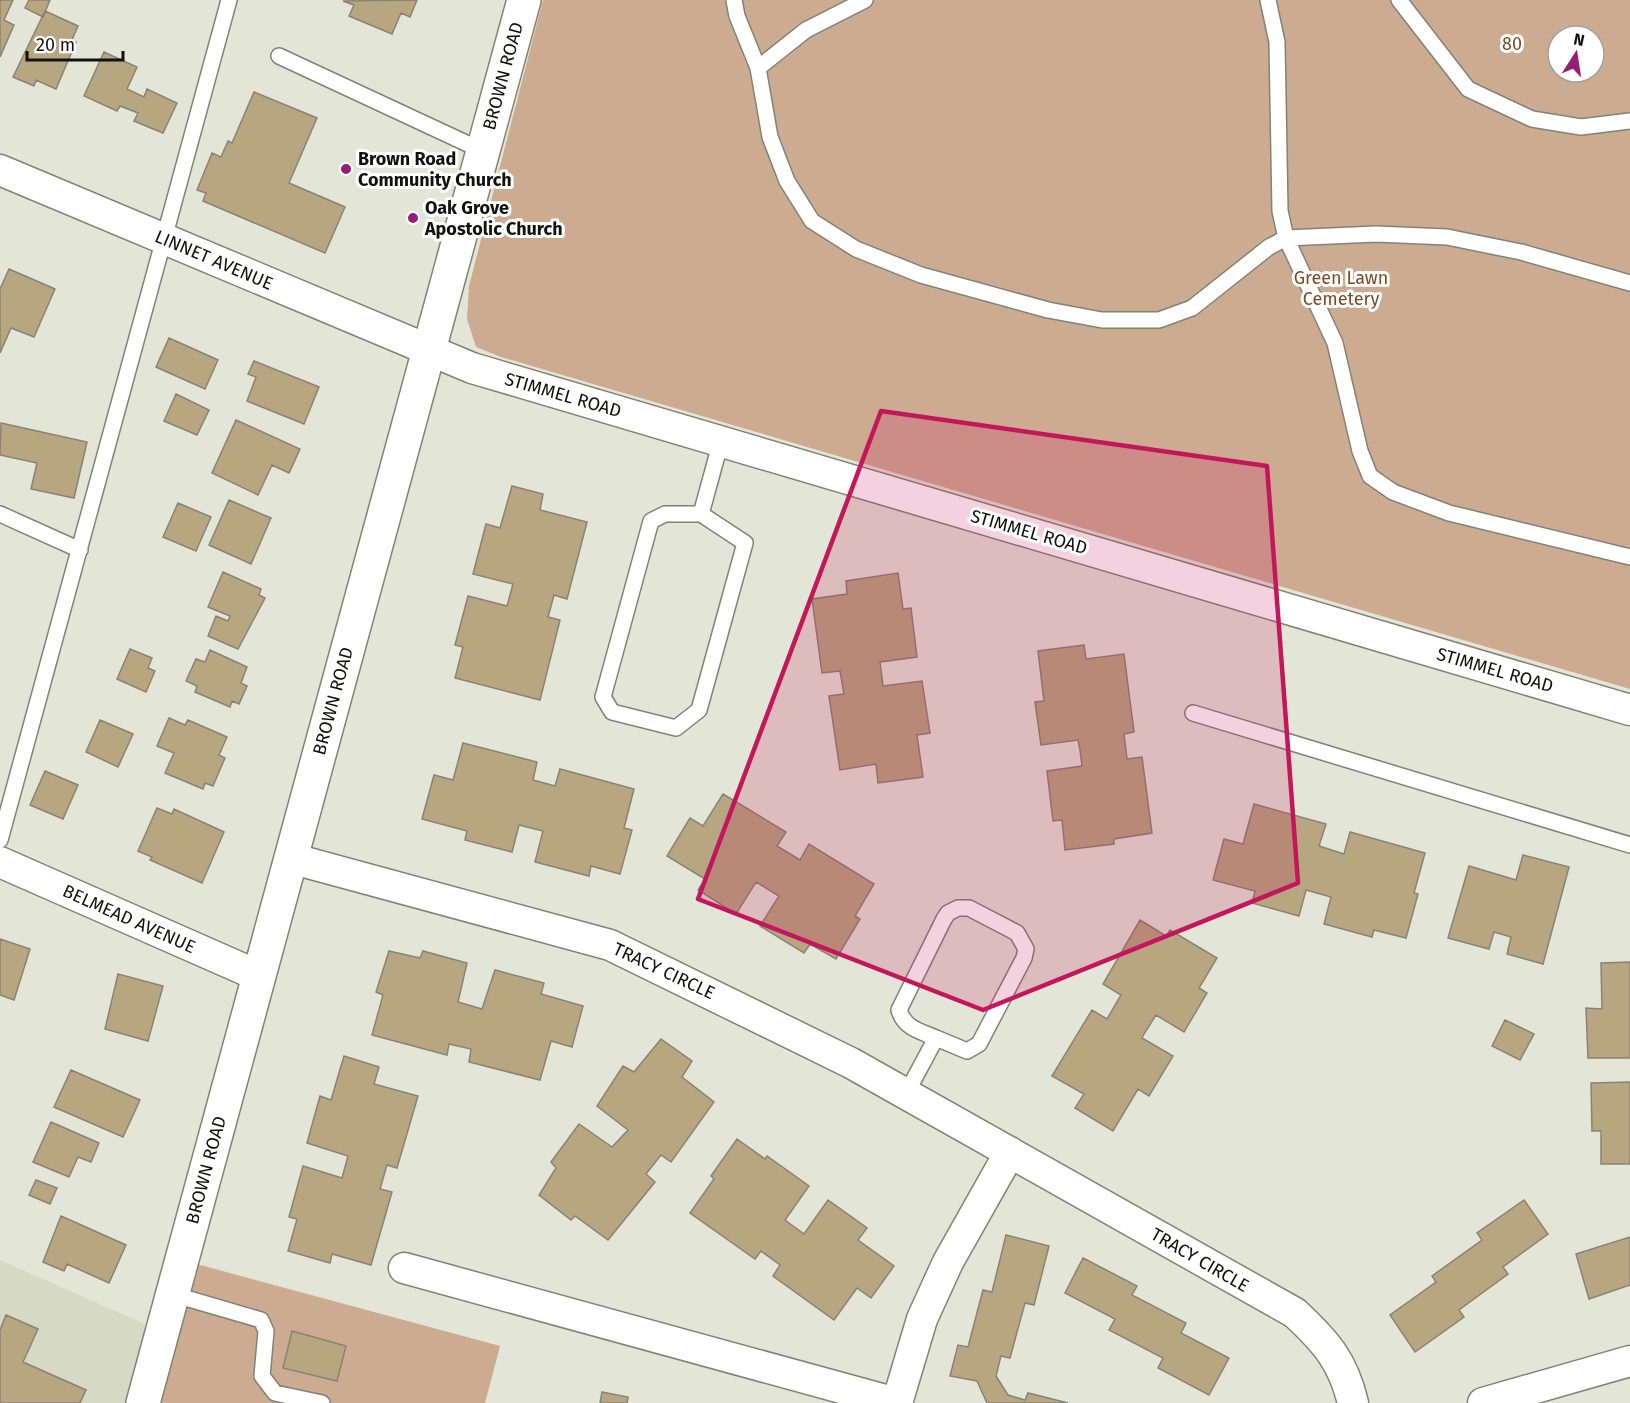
<svg xmlns="http://www.w3.org/2000/svg" width="1630" height="1403" font-family="'Fira Sans',sans-serif">
<rect width="100%" height="100%" fill="#e3e5d6"/>
<path fill="#d6d9c3" d="M 0,1260 L 181,1340 L 202,1265 L 500,1346 L 485,1403 L 0,1403 Z"/>
<path fill="#cdab91" fill-rule="evenodd" d="M 543,0 L 1630,0 L 1630,689 L 501,357 L 476,347 L 467,319 L 469,286 ZM 1558,36 L 1594,36 L 1594,72 L 1558,72 Z
M 181,1260 L 500,1346 L 485,1403 L 146,1403 Z"/>
<path fill="#b7a680" stroke="#898376" stroke-width="1.5" d="M 0,0 L 13,0 L 4,20 L 14,25 L 0,57 Z
M 29,0 L 50,0 L 43,17 L 25,8 Z
M 417,0 L 410,17 L 401,13 L 392,34 L 349,16 L 354,5 L 343,1 Z
M 45,11 L 78,26 L 72,40 L 76,42 L 56,89 L 36,80 L 34,86 L 13,77 Z
M 104,52 L 137,67 L 127,89 L 144,97 L 147,89 L 177,103 L 163,133 L 134,121 L 138,113 L 120,106 L 117,111 L 84,96 Z
M 254,92 L 317,118 L 289,183 L 345,207 L 325,253 L 203,201 L 206,193 L 197,190 L 212,153 L 221,157 L 228,141 L 232,143 Z
M 9,269 L 55,289 L 34,337 L 11,328 L 0,353 L 0,289 Z
M 169,338 L 218,360 L 205,389 L 156,367 Z
M 254,361 L 319,387 L 304,424 L 247,401 L 256,377 L 248,374 Z
M 176,394 L 209,410 L 197,435 L 164,421 Z
M 236,420 L 300,449 L 289,473 L 272,465 L 258,495 L 212,473 Z
M 1,423 L 87,442 L 74,498 L 31,489 L 37,463 L 0,455 Z
M 512,486 L 543,494 L 540,510 L 587,522 L 567,599 L 554,595 L 548,617 L 560,620 L 540,700 L 455,678 L 463,647 L 455,645 L 468,596 L 507,606 L 513,584 L 473,574 L 486,524 L 500,528 Z
M 229,500 L 271,518 L 251,564 L 209,545 Z
M 178,503 L 211,517 L 196,551 L 163,537 Z
M 223,572 L 261,589 L 259,595 L 265,598 L 238,649 L 208,636 L 216,616 L 228,621 L 230,616 L 208,607 Z
M 898,573 L 903,609 L 911,608 L 917,657 L 880,662 L 883,686 L 922,681 L 930,733 L 917,735 L 923,777 L 878,783 L 876,764 L 840,770 L 829,696 L 844,694 L 840,671 L 822,673 L 812,599 L 847,594 L 846,581 Z
M 1084,645 L 1086,659 L 1124,654 L 1134,732 L 1124,734 L 1127,759 L 1142,757 L 1152,833 L 1114,839 L 1114,844 L 1065,850 L 1062,820 L 1053,821 L 1047,771 L 1082,766 L 1080,750 L 1078,740 L 1041,745 L 1035,702 L 1044,701 L 1038,651 Z
M 130,649 L 152,658 L 148,668 L 155,671 L 146,692 L 117,679 Z
M 210,650 L 247,667 L 241,683 L 247,686 L 239,704 L 232,701 L 230,707 L 195,692 L 197,686 L 186,681 L 196,659 L 205,662 Z
M 169,718 L 185,725 L 188,720 L 227,737 L 219,755 L 225,758 L 213,786 L 205,783 L 203,789 L 165,773 L 174,753 L 157,746 Z
M 100,720 L 133,734 L 118,767 L 86,752 Z
M 463,743 L 537,762 L 533,780 L 555,786 L 560,769 L 634,789 L 624,828 L 632,830 L 620,874 L 591,866 L 589,876 L 535,862 L 543,831 L 519,825 L 512,852 L 465,840 L 467,831 L 422,819 L 434,775 L 453,780 Z
M 45,771 L 78,785 L 63,819 L 30,805 Z
M 723,794 L 786,832 L 777,846 L 800,860 L 809,844 L 874,884 L 855,916 L 860,919 L 836,959 L 810,944 L 804,953 L 760,926 L 779,896 L 756,882 L 736,914 L 698,890 L 705,879 L 667,856 L 690,818 L 703,826 Z
M 1254,804 L 1326,824 L 1319,846 L 1344,854 L 1350,832 L 1425,853 L 1414,893 L 1418,894 L 1406,938 L 1374,930 L 1372,937 L 1324,924 L 1331,897 L 1306,890 L 1299,916 L 1252,903 L 1255,891 L 1213,880 L 1224,839 L 1243,844 Z
M 157,808 L 172,814 L 174,809 L 224,832 L 202,883 L 150,860 L 152,857 L 138,851 Z
M 1523,855 L 1569,867 L 1543,964 L 1507,954 L 1511,937 L 1494,932 L 1489,949 L 1448,938 L 1469,866 L 1516,880 Z
M 1140,920 L 1166,936 L 1170,930 L 1217,958 L 1199,988 L 1207,993 L 1184,1032 L 1156,1015 L 1144,1034 L 1142,1038 L 1173,1056 L 1149,1096 L 1138,1089 L 1113,1131 L 1075,1108 L 1084,1094 L 1052,1076 L 1092,1010 L 1107,1019 L 1121,995 L 1103,984 Z
M 0,939 L 30,949 L 14,1000 L 0,995 Z
M 389,951 L 420,958 L 423,951 L 467,963 L 458,1002 L 482,1009 L 495,970 L 544,983 L 541,994 L 583,1006 L 572,1047 L 551,1041 L 540,1080 L 469,1062 L 471,1049 L 449,1044 L 447,1055 L 372,1035 L 383,995 L 376,992 Z
M 1630,962 L 1630,1058 L 1588,1058 L 1586,1008 L 1602,1009 L 1601,963 Z
M 118,974 L 163,986 L 148,1041 L 105,1029 Z
M 1505,1020 L 1534,1034 L 1520,1060 L 1492,1046 Z
M 661,1039 L 692,1061 L 682,1077 L 714,1102 L 671,1162 L 661,1155 L 646,1174 L 655,1182 L 608,1240 L 575,1216 L 571,1220 L 539,1195 L 556,1168 L 551,1162 L 579,1124 L 612,1147 L 628,1130 L 597,1106 L 623,1066 L 634,1072 Z
M 344,1056 L 379,1067 L 374,1084 L 418,1096 L 397,1168 L 387,1165 L 380,1189 L 392,1192 L 371,1265 L 332,1254 L 330,1263 L 288,1251 L 297,1219 L 289,1217 L 303,1166 L 342,1178 L 348,1156 L 307,1143 L 320,1096 L 331,1100 Z
M 71,1070 L 140,1100 L 123,1137 L 54,1107 Z
M 1630,1082 L 1630,1164 L 1601,1164 L 1601,1131 L 1592,1131 L 1591,1083 Z
M 51,1122 L 99,1143 L 91,1162 L 78,1157 L 69,1177 L 33,1162 Z
M 737,1139 L 765,1159 L 767,1156 L 809,1186 L 785,1220 L 804,1234 L 828,1200 L 867,1228 L 858,1240 L 894,1266 L 871,1298 L 857,1288 L 834,1320 L 773,1276 L 780,1265 L 761,1251 L 755,1259 L 690,1213 L 714,1179 L 711,1176 Z
M 36,1180 L 57,1188 L 50,1204 L 29,1195 Z
M 1524,1200 L 1548,1234 L 1503,1267 L 1508,1274 L 1459,1310 L 1464,1317 L 1415,1352 L 1390,1315 L 1436,1282 L 1432,1276 L 1482,1240 L 1477,1233 Z
M 61,1216 L 126,1245 L 109,1283 L 67,1264 L 64,1271 L 43,1262 Z
M 1006,1235 L 1049,1246 L 1034,1305 L 1025,1303 L 1010,1358 L 1001,1356 L 996,1376 L 1008,1395 L 1025,1400 L 1028,1393 L 1068,1403 L 987,1403 L 977,1381 L 950,1376 L 958,1345 L 968,1347 L 983,1290 L 992,1292 Z
M 1630,1237 L 1630,1285 L 1589,1299 L 1576,1254 Z
M 1083,1258 L 1137,1286 L 1132,1295 L 1186,1323 L 1181,1333 L 1229,1358 L 1209,1395 L 1158,1368 L 1163,1358 L 1109,1330 L 1115,1319 L 1065,1293 Z
M 6,1315 L 38,1329 L 23,1362 L 86,1390 L 80,1403 L 0,1403 L 0,1330 Z
M 292,1331 L 346,1346 L 337,1381 L 283,1368 Z
M 602,1392 L 628,1397 L 627,1403 L 600,1403 Z"/>
<g fill="none" stroke-linecap="round" stroke-linejoin="round">
<defs>
<path id="service" d="M 734,0 L 737,16 L 758,68 L 770,137 L 787,181 L 812,221 L 856,249 L 921,275 L 1048,310 L 1102,320 L 1159,320 L 1192,308 L 1269,247 L 1286,238 L 1376,234 L 1447,237 L 1521,252 L 1630,283
M 1268,0 L 1277,42 L 1280,211 L 1286,238 L 1335,343 L 1360,451 L 1370,476 L 1393,492 L 1449,513 L 1630,557
M 1399,0 L 1468,89 L 1532,119 L 1581,127 L 1630,121
M 279,56 L 483,151
M 758,68 L 806,30 L 865,0
M 0,514 L 80,550
M 701,514 L 745,543 L 699,710 L 676,728 L 612,712 L 603,697 L 651,521 L 665,514 L 701,514 L 721,441
M 1193,713 L 1630,845
M 0,840 L 229,0
M 906,1094 L 936,1038 L 967,1051 L 979,1044 L 1024,958 L 1026,949 L 1017,933 L 969,908 L 958,908 L 948,913 L 944,919 L 899,1010 C 904,1028 920,1031 936,1038
M 172,1294 L 261,1320 L 266,1331 L 262,1376 L 275,1393 L 322,1403"/>
<path id="minor" d="M 0,170 L 472,368 L 1630,710
M 290,858 L 610,945 L 851,1063 L 1295,1313 C 1326,1342 1343,1361 1353,1403
M 0,862 L 259,976
M 404,1268 L 896,1403
M 897,1403 L 922,1319 L 948,1262 L 1010,1152
M 1483,1403 L 1630,1361"/>
<path id="secondary" d="M 143,1403 L 524,0"/>
</defs>
<use href="#service" stroke="#818376" stroke-width="18"/>
<use href="#minor" stroke="#818376" stroke-width="33"/>
<use href="#secondary" stroke="#818376" stroke-width="36"/>
<use href="#service" stroke="#fff" stroke-width="15"/>
<use href="#minor" stroke="#fff" stroke-width="30"/>
<use href="#secondary" stroke="#fff" stroke-width="33"/>
</g>
<path fill="#c2185b" fill-opacity="0.2" stroke="#c2185b" stroke-width="4.5" stroke-linejoin="round" d="M 881,411 L 1267,466 L 1298,883 L 983,1010 L 698,899 Z"/>
<g fill="#961c77" stroke="#fff" stroke-width="2">
<circle cx="346" cy="169" r="6"/>
<circle cx="413" cy="218" r="6"/>
</g>
<g text-anchor="middle" stroke-width="6" stroke-linejoin="round" paint-order="stroke">
<g font-size="18" fill="#7a4b21" stroke="#fff">
<text x="1512" y="50">80</text>
<text x="1341" y="284">Green Lawn<tspan x="1341" dy="21">Cemetery</tspan></text>
</g>
<g font-size="18" fill="#11120d" stroke="#fff">
<text transform="translate(503 76) rotate(-75)" y="6">BROWN ROAD</text>
<text transform="translate(214 260) rotate(23)" y="6">LINNET AVENUE</text>
<text transform="translate(563 395) rotate(16)" y="6">STIMMEL ROAD</text>
<text transform="translate(1029 532) rotate(16)" y="6">STIMMEL ROAD</text>
<text transform="translate(1495 670) rotate(16)" y="6">STIMMEL ROAD</text>
<text transform="translate(333 701) rotate(-75)" y="6">BROWN ROAD</text>
<text transform="translate(129 919) rotate(24)" y="6">BELMEAD AVENUE</text>
<text transform="translate(664 971) rotate(25)" y="6">TRACY CIRCLE</text>
<text transform="translate(206 1170) rotate(-75)" y="6">BROWN ROAD</text>
<text transform="translate(1200 1260) rotate(30)" y="6">TRACY CIRCLE</text>
</g>
<g font-size="18" font-weight="bold" fill="#11120d" stroke="#fff" text-anchor="start">
<text x="358" y="165">Brown Road<tspan x="358" dy="21">Community Church</tspan></text>
<text x="425" y="214">Oak Grove<tspan x="425" dy="21">Apostolic Church</tspan></text>
</g>
</g>
<g transform="translate(1576 54) rotate(12)"><circle r="28" fill="#ffffff" stroke="#a0a09e" stroke-width="1.5"/>
<path d="M0-4.5L10 22L0 15L-10 22Z" fill="#961c77"/>
<text y="-9" font-size="16" font-weight="bold" text-anchor="middle" fill="#11120d">N</text>
</g>
<path d="M27 51v9h96v-9" fill="none" stroke="#11120d" stroke-width="3"/>
<text x="36" y="51" font-size="18" fill="#11120d" stroke="#ffffff" stroke-width="4.5" paint-order="stroke">20 m</text>
</svg>
